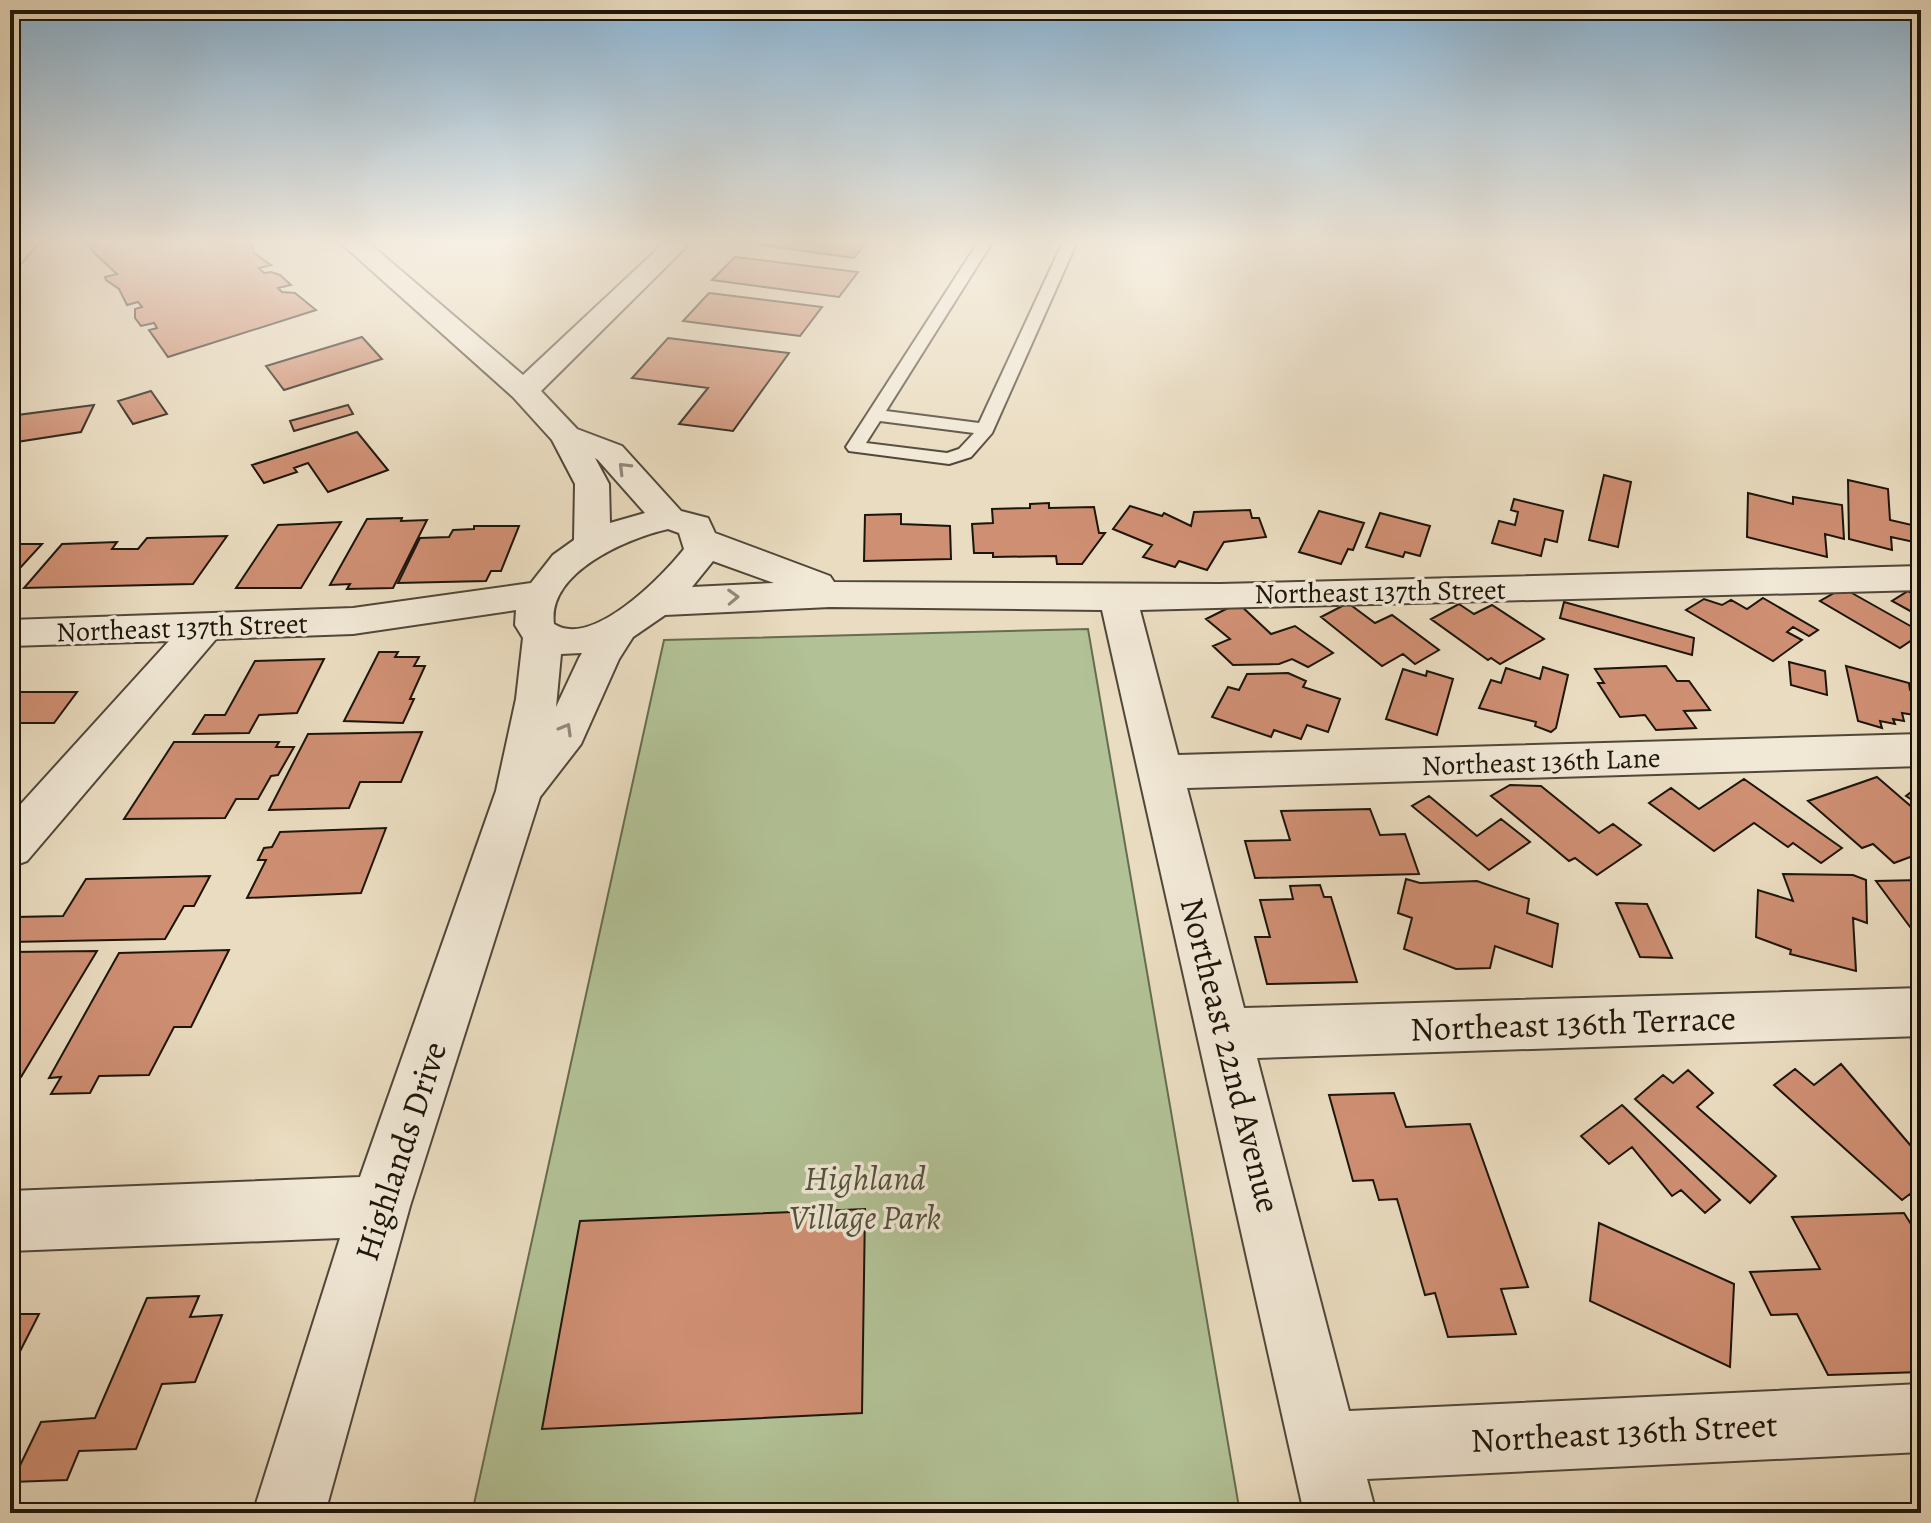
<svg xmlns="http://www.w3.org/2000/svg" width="1931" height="1523" font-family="Alegreya,serif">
<rect width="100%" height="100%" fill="#eadcc0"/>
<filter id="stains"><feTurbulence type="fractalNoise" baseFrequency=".0025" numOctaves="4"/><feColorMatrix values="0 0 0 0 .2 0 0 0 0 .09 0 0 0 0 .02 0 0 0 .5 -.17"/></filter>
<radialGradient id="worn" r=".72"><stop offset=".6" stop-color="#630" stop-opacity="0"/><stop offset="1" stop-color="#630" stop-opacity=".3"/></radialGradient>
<path fill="#b2c296" stroke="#676c50" stroke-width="2" d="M 1088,629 L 1240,1513 L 472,1513 L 664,640 Z"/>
<path fill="#cf8f73" stroke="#1c150b" stroke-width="2" d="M 100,244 L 251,244 L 254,253 L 271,265 L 259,268 L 264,273 L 271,272 L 280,275 L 291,285 L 278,288 L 282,292 L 295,293 L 316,310 L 168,357 L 149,330 L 157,328 L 154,323 L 141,326 L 135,318 L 135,309 L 142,307 L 138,302 L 127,305 L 119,289 L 106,280 L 105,277 L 117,274 L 93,252 L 90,246 Z
M 754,244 L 865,244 L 854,258 Z
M 735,257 L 858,272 L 839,297 L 712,280 Z
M 709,293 L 822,307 L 800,336 L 683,321 Z
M 362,337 L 382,359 L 284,390 L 266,366 Z
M 668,338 L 789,353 L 733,431 L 679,424 L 708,388 L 632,378 Z
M 151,391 L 167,414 L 133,424 L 118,401 Z
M 94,405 L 81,432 L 10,443 L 10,416 Z
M 348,405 L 353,414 L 294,431 L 290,421 Z
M 357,432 L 388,470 L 328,492 L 308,463 L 294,468 L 297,472 L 264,483 L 252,465 Z
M 1604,475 L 1631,482 L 1618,547 L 1589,540 Z
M 1848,480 L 1888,489 L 1890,520 L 1912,525 L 1914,542 L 1891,537 L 1892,550 L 1849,539 Z
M 1748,493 L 1793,504 L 1793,497 L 1842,505 L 1844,539 L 1825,534 L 1827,557 L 1747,537 Z
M 1514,499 L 1563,511 L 1557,542 L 1545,539 L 1541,556 L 1492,543 L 1499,521 L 1515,525 L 1518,512 L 1511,510 Z
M 1049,503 L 1049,508 L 1094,507 L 1099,533 L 1105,533 L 1082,564 L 1057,564 L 1056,556 L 993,557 L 993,553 L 974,553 L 972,524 L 993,523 L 992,509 L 1030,508 L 1030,504 Z
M 1130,506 L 1162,516 L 1164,513 L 1191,526 L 1194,512 L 1250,510 L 1252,518 L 1259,518 L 1266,537 L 1224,542 L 1207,570 L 1179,561 L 1175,567 L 1143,557 L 1152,545 L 1113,529 Z
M 1319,511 L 1364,523 L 1353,550 L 1348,549 L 1341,564 L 1299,552 Z
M 1380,513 L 1430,526 L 1420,556 L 1405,552 L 1403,557 L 1366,547 Z
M 901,514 L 901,524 L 950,526 L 951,559 L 864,561 L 865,515 Z
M 402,518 L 401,521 L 427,520 L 393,588 L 347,589 L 350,584 L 330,585 L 367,519 Z
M 341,522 L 301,588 L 236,588 L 278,525 Z
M 474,526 L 519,526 L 501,571 L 491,571 L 486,581 L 398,583 L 420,538 L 449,537 L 453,530 L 474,529 Z
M 227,536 L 193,584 L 24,588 L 62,544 L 117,542 L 112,549 L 138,549 L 147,538 Z
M 10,544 L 42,544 L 10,579 Z
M 1843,588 L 1921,632 L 1921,646 L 1912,640 L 1900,648 L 1820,601 Z
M 1908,591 L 1921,598 L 1921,617 L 1892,601 Z
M 1763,598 L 1818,630 L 1809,636 L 1793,627 L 1787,632 L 1802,640 L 1773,661 L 1686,610 L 1704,599 L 1722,605 L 1731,600 L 1747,609 Z
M 1564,602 L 1694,638 L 1692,655 L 1560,618 Z
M 1238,603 L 1271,634 L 1295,626 L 1333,653 L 1308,667 L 1292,659 L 1279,664 L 1233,665 L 1213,646 L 1230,639 L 1206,619 Z
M 1348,603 L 1375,623 L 1392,615 L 1439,650 L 1415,664 L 1403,654 L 1382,666 L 1321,617 Z
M 1459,604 L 1474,614 L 1492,605 L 1544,639 L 1500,664 L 1491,658 L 1488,660 L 1431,619 Z
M 379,652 L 398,652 L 395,657 L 419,657 L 414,666 L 425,666 L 410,699 L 414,699 L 403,723 L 344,721 Z
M 324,659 L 297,713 L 259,715 L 249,733 L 193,734 L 205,715 L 225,715 L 255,661 Z
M 1789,662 L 1825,671 L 1827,695 L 1791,685 Z
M 1666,666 L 1677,681 L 1689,681 L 1710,710 L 1684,711 L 1696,728 L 1656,730 L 1645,715 L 1620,717 L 1598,683 L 1604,683 L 1595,669 Z
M 1846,666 L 1909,683 L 1910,690 L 1921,692 L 1921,716 L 1902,713 L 1904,721 L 1893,719 L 1895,724 L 1880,721 L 1882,728 L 1858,721 Z
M 1543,667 L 1568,675 L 1556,728 L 1551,732 L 1535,726 L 1536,722 L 1479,708 L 1491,680 L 1501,683 L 1506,668 L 1540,679 Z
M 1403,669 L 1426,676 L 1427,671 L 1453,679 L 1437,735 L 1386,719 Z
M 1288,673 L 1306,681 L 1303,687 L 1340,699 L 1328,732 L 1307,725 L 1301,739 L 1274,730 L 1271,737 L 1212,717 L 1228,687 L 1239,690 L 1247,674 Z
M 10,692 L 77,692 L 54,723 L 10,723 Z
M 422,732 L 401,782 L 360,782 L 349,808 L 269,810 L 308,734 Z
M 174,742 L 279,742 L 276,747 L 294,747 L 278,775 L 271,776 L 258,799 L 236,799 L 225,818 L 124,819 Z
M 1877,777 L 1921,815 L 1921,853 L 1894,863 L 1873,844 L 1862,848 L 1808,801 Z
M 1744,779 L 1842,848 L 1821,863 L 1793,843 L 1788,847 L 1754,823 L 1714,851 L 1649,803 L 1671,788 L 1699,809 Z
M 1510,785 L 1541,786 L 1599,833 L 1613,824 L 1641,845 L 1597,875 L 1575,858 L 1569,861 L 1491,796 Z
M 1920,785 L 1921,786 L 1921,806 L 1906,796 Z
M 1429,796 L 1477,836 L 1501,819 L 1530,842 L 1489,870 L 1412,806 Z
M 1370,809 L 1380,835 L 1405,834 L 1419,874 L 1255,878 L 1245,841 L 1290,840 L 1281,811 Z
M 386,828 L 361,893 L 247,898 L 266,860 L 258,860 L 264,848 L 272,847 L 280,832 Z
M 1783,874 L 1853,875 L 1866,880 L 1867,923 L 1853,918 L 1856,971 L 1790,954 L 1791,950 L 1756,937 L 1758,890 L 1793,901 Z
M 210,876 L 194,906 L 184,906 L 165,939 L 10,942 L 10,925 L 15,917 L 63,916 L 86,879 Z
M 1406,879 L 1420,883 L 1477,881 L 1529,899 L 1527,913 L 1558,924 L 1552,967 L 1495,946 L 1490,968 L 1456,969 L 1404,949 L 1412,918 L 1398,913 Z
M 1921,880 L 1921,939 L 1919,939 L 1876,881 Z
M 1320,885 L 1324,897 L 1331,897 L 1357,982 L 1267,984 L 1255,937 L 1270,937 L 1260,900 L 1293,899 L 1290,886 Z
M 1616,903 L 1647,904 L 1672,958 L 1640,957 Z
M 229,950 L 191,1027 L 174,1027 L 149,1075 L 99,1076 L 90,1093 L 51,1094 L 61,1077 L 49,1078 L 119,953 Z
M 97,951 L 21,1077 L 10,1078 L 10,952 Z
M 1841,1064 L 1911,1146 L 1921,1138 L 1921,1203 L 1910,1194 L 1902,1200 L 1774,1085 L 1795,1069 L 1814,1085 Z
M 1688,1070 L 1713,1093 L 1697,1107 L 1776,1176 L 1750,1203 L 1635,1099 L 1663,1075 L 1673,1083 Z
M 1394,1093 L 1406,1127 L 1470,1124 L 1528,1287 L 1501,1289 L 1516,1334 L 1448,1337 L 1435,1293 L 1425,1295 L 1397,1199 L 1379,1200 L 1373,1180 L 1353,1181 L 1329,1095 Z
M 1622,1105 L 1720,1200 L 1705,1213 L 1681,1190 L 1672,1196 L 1632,1147 L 1609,1164 L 1581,1136 Z
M 865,1209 L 862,1413 L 542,1429 L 580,1221 Z
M 1904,1213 L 1921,1240 L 1921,1372 L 1828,1375 L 1797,1314 L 1771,1315 L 1750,1272 L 1820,1269 L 1792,1217 Z
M 1599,1223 L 1734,1284 L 1730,1367 L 1590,1301 Z
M 199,1296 L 190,1317 L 222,1315 L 195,1382 L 162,1384 L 136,1449 L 79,1451 L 67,1480 L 12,1482 L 41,1422 L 95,1418 L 147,1298 Z
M 10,1314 L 39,1314 L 10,1371 Z"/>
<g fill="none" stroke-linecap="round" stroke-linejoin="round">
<defs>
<path id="lane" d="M 977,244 L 991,244 L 886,411 L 979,423 L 1062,244 L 1076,244 L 992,433 L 971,457 L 949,464 L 849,451 L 846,447 ZM 880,421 L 974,433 L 959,449 L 947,453 L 866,443 Z"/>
<path id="street" d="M 10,244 L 37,244 L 19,265 L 10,268 Z
M 342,244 L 370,244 L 523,375 L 663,244 L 689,244 L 541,391 L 577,429 L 622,446 L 681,511 L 708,518 L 715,533 L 830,576 L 834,582 L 1220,584 L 1921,566 L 1921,590 L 1140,610 L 1178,755 L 1921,734 L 1921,766 L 1187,788 L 1244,1008 L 1921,988 L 1921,1036 L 1257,1058 L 1349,1411 L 1921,1384 L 1921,1452 L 1367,1479 L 1376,1513 L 1304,1513 L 1102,610 L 830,607 L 665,615 L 633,637 L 619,659 L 581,744 L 540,797 L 410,1206 L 325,1513 L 253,1513 L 340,1238 L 10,1251 L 10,1191 L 360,1177 L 496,791 L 516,699 L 523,638 L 515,625 L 516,610 L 353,634 L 216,639 L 27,861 L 10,867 L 10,816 L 169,641 L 10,646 L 10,620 L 353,608 L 531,583 L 553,555 L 574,540 L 575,484 L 552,440 L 513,397 ZM 595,458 L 598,460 L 645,513 L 610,523 L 609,484 ZM 668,529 L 679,533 L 684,549 C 663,576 592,649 554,624 C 547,572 628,538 668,529 ZM 713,561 L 774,583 L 692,587 ZM 582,653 L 579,658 L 556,707 L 561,654 Z"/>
</defs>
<use href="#lane" stroke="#504738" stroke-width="4"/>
<use href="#street" stroke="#504738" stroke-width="4"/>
<use href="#lane" fill="#f1e8d6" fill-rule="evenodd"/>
<use href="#street" fill="#f1e8d6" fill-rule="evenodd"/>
</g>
<defs><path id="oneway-chevron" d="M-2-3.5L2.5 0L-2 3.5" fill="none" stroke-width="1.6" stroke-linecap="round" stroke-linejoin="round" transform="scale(2)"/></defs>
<g stroke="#91897b">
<use href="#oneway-chevron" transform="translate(624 468) rotate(-135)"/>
<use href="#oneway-chevron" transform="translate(733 597) rotate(-2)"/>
<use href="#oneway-chevron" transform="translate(566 729) rotate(-60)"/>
</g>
<linearGradient id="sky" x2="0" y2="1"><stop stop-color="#8ab6d7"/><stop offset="0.53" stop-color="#f6efe3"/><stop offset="1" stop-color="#f6efe3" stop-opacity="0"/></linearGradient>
<rect width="1931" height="457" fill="url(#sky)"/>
<g text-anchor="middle" stroke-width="7" stroke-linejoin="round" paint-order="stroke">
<g font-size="28" fill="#1c150b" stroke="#f1e8d6">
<text transform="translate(1380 591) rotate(-1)" y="10">Northeast 137th Street</text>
<text transform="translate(182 627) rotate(-2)" y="10">Northeast 137th Street</text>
<text transform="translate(1541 761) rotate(-2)" y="10">Northeast 136th Lane</text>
</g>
<g font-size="34" fill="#1c150b" stroke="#f1e8d6">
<text transform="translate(1573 1023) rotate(-2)" y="12">Northeast 136th Terrace</text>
<text transform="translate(1231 1055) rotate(76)" y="12">Northeast 22nd Avenue</text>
<text transform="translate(400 1151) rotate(-72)" y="12">Highlands Drive</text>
<text transform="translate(1624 1432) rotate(-3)" y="12">Northeast 136th Street</text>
</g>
<g font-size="34" font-style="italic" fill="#50523c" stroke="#f1e8d6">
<text x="865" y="1190">Highland<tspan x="865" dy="39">Village Park</tspan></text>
</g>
</g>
<rect width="1931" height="1523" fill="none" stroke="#eadcc0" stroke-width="40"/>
<rect x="12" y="12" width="1907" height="1499" fill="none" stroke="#1c150b" stroke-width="4"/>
<rect x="20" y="20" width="1891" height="1483" fill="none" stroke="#1c150b" stroke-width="2"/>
<rect width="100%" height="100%" filter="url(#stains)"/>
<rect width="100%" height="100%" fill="url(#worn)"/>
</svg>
